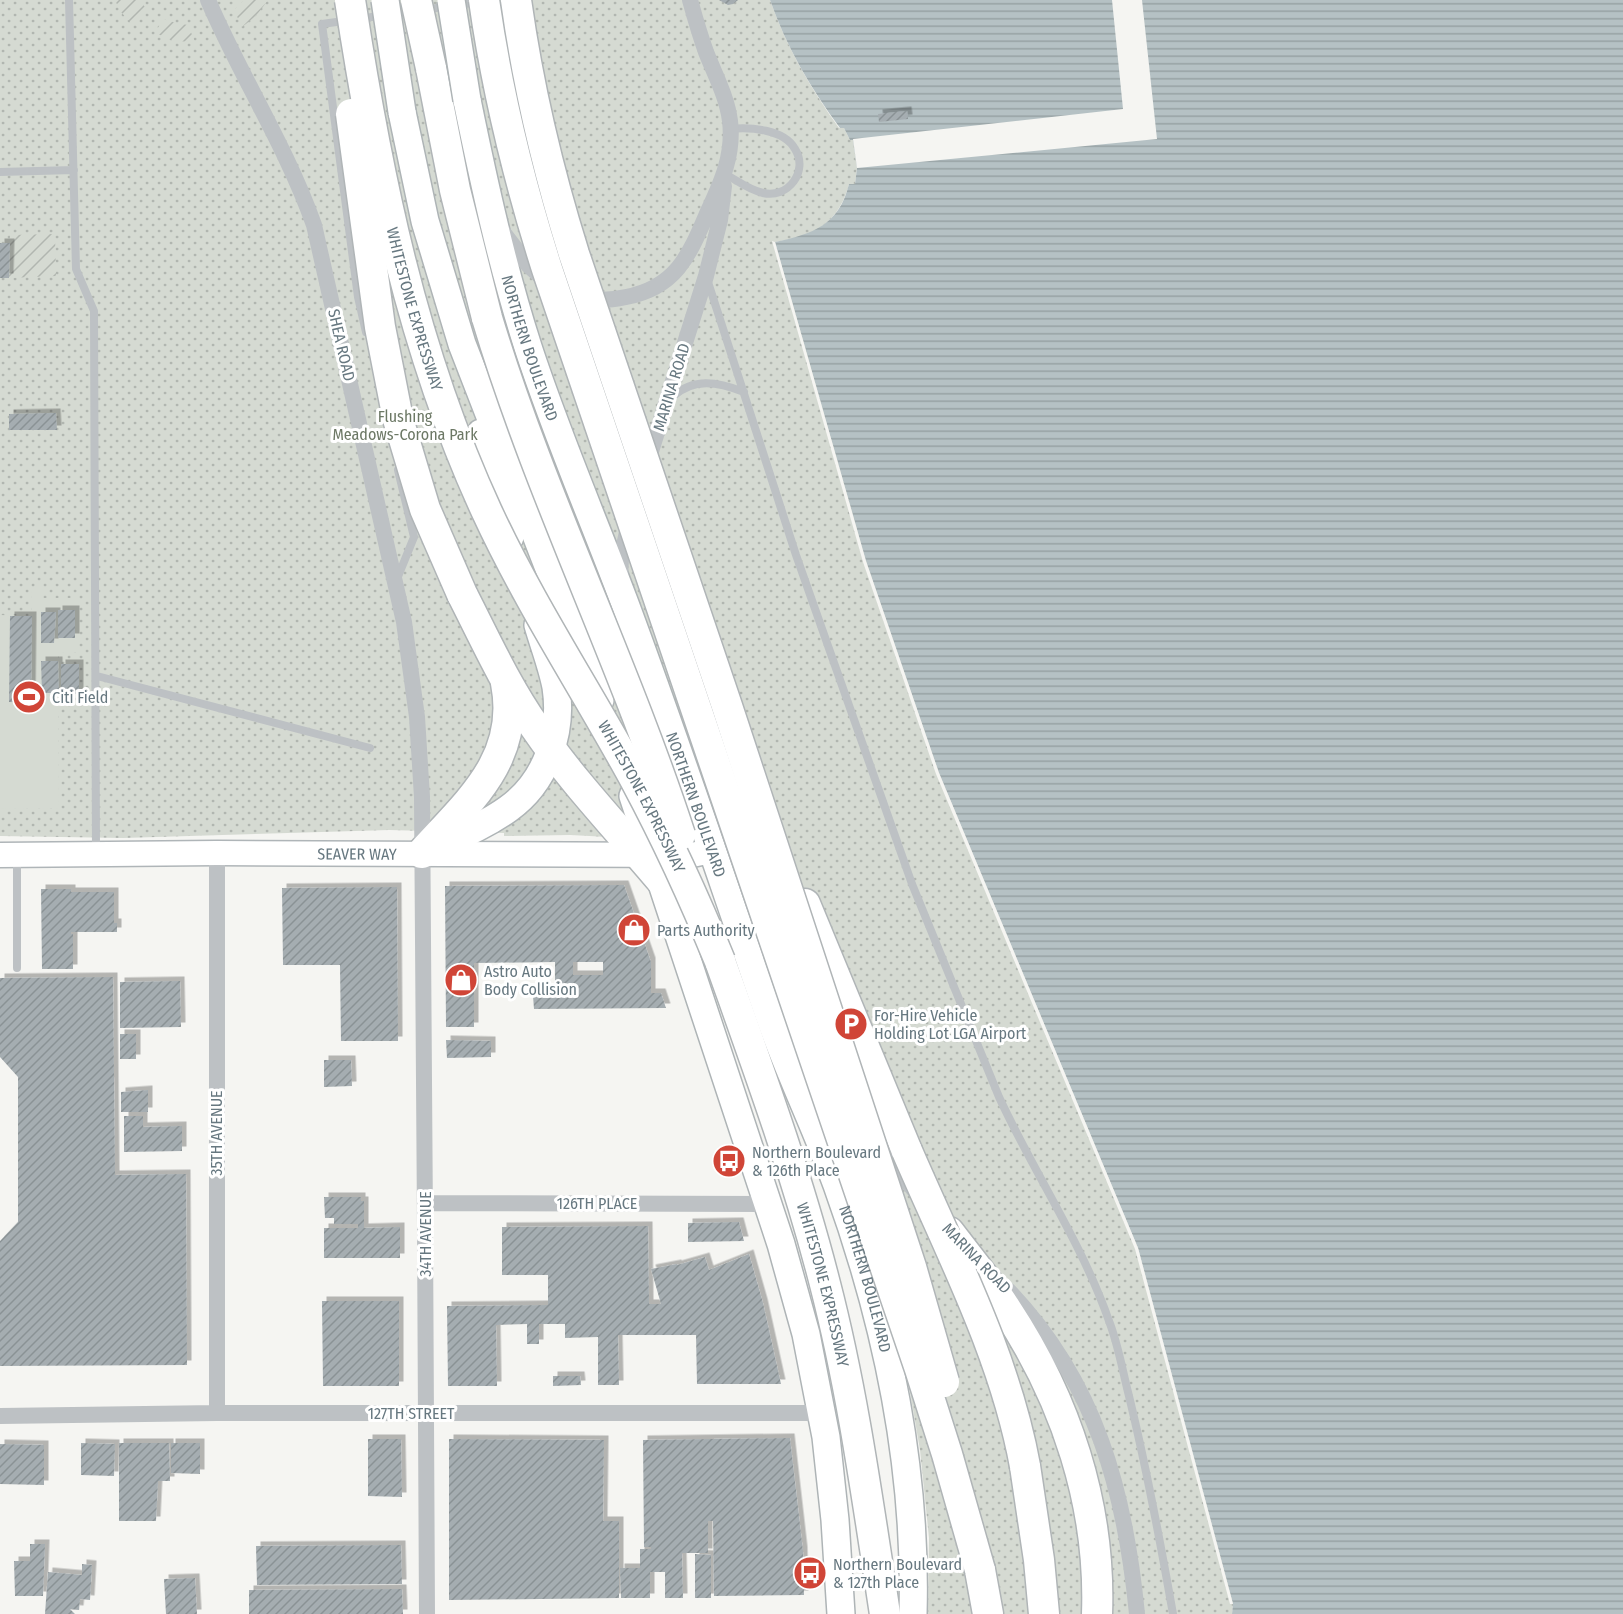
<svg xmlns="http://www.w3.org/2000/svg" width="1623" height="1614" font-family="'Fira Sans Condensed',sans-serif">
<defs>
<pattern id="grass-dots" width="8" height="8" patternUnits="userSpaceOnUse" patternTransform="scale(1.5)"><rect width="8" height="8" fill="#d5dad2"/><path d="M2 2h.1M6 6h.1" fill="none" stroke="#b1b6b0" stroke-width="1.8" stroke-linecap="round"/></pattern>
<pattern id="garden-furrows" width="10" height="10" patternUnits="userSpaceOnUse" patternTransform="scale(1.5)"><rect width="10" height="10" fill="#d5dad2"/><path d="M-1 1l2-2M0 10L10 0M9 11l2-2" fill="none" stroke="#b1b6b0"/></pattern>
<pattern id="water-rules" width="6" height="5" patternUnits="userSpaceOnUse" patternTransform="scale(1.5)"><rect width="6" height="5" fill="#b5c1c4"/><path d="M0 2.5h6" fill="none" stroke="#97a2a4"/></pattern>
<pattern id="building-hatch" width="6" height="6" patternUnits="userSpaceOnUse" patternTransform="scale(1.5)"><rect width="6" height="6" fill="#a5adb1"/><path d="M-1 1l2-2M0 6l6-6M5 7l2-2" fill="none" stroke="#8a9295"/></pattern>
<filter id="shadow"><feDropShadow dx="4.5" dy="-4.5" stdDeviation="0" flood-color="#0004"/></filter>
</defs>
<rect width="100%" height="100%" fill="#f5f5f2"/>
<path fill="url(#grass-dots)" d="M 0,0 L 770,0 C 786,46 811,89 839,128 L 844,128 L 850,140 L 853,139 L 857,168 L 855,184 L 849,184 C 843,208 828,228 803,236 C 794,239 784,240 775,242 L 939,773 L 1138,1248 L 1233,1604 L 1232,1614 L 928,1614 L 929,1538 L 920,1450 L 905,1363 L 724,843 L 570,835 L 504,836 L 504,833 L 389,830 L 123,838 L 0,836 Z"/>
<path fill="url(#garden-furrows)" d="M 115,0 L 139,0 L 145,7 L 132,24 L 120,11 Z
M 244,0 L 268,0 L 256,16 L 242,27 L 234,10 Z
M 163,19 L 176,23 L 188,25 L 195,42 L 175,41 L 155,33 Z
M 55,234 L 56,276 L 9,278 L 10,235 Z"/>
<path fill="#d5dad2" d="M 31,589 L 43,589 L 43,598 L 79,598 L 79,652 L 58,653 L 59,808 L 0,809 L 0,615 L 32,616 Z"/>
<path fill="url(#water-rules)" d="M 770,0 L 1623,0 L 1623,1614 L 1232,1614 L 1233,1604 L 1138,1248 L 939,773 L 866,561 L 775,242 C 813,234 839,225 849,184 L 855,184 L 857,168 L 853,140 L 850,140 L 844,128 L 840,128 C 811,89 786,46 770,0 Z"/>
<path fill="#f5f5f2" d="M 1112,0 L 1142,0 L 1157,139 L 857,168 L 853,139 L 1123,109 Z
M 772,241 L 775,242 L 866,561 L 939,773 L 1138,1248 L 1233,1604 L 1230,1604 L 1135,1249 L 936,774 L 863,562 Z"/>
<path fill="url(#building-hatch)" fill-rule="evenodd" filter="url(#shadow)" d="M 719,0 L 738,0 L 733,4 L 728,5 Z
M 907,111 L 908,119 L 879,122 L 878,114 Z
M 0,243 L 10,243 L 9,278 L 0,278 Z
M 56,413 L 57,430 L 9,430 L 9,414 Z
M 58,610 L 75,610 L 75,638 L 58,638 Z
M 41,612 L 56,612 L 54,643 L 41,643 Z
M 10,616 L 32,616 L 31,703 L 9,702 Z
M 41,661 L 58,661 L 59,693 L 42,693 Z
M 61,664 L 79,664 L 79,694 L 61,694 Z
M 624,885 L 651,962 L 651,993 L 661,993 L 666,1008 L 534,1009 L 533,996 L 555,996 L 555,962 L 474,963 L 474,1027 L 446,1027 L 445,886 ZM 573,962 L 603,962 L 603,975 L 573,975 Z
M 397,887 L 398,1041 L 341,1041 L 340,965 L 283,965 L 282,888 Z
M 41,889 L 71,889 L 71,892 L 114,892 L 114,923 L 117,923 L 117,932 L 71,932 L 71,934 L 73,934 L 73,969 L 42,969 Z
M 113,977 L 115,1175 L 186,1174 L 187,1365 L 0,1366 L 0,1241 L 18,1222 L 18,1077 L 0,1057 L 0,978 Z
M 180,981 L 181,1027 L 120,1028 L 120,982 Z
M 120,1034 L 136,1034 L 136,1059 L 120,1059 Z
M 446,1040 L 491,1041 L 491,1057 L 447,1058 Z
M 324,1060 L 351,1060 L 352,1086 L 324,1087 Z
M 148,1090 L 148,1112 L 121,1112 L 121,1092 Z
M 124,1116 L 143,1116 L 143,1127 L 182,1126 L 182,1151 L 124,1152 Z
M 324,1197 L 361,1197 L 361,1201 L 364,1201 L 364,1228 L 400,1227 L 400,1258 L 324,1258 L 324,1228 L 358,1228 L 358,1224 L 334,1224 L 334,1218 L 325,1218 Z
M 739,1222 L 744,1241 L 688,1242 L 688,1223 Z
M 648,1226 L 649,1304 L 661,1304 L 651,1269 L 677,1264 L 677,1265 L 705,1257 L 709,1270 L 749,1254 L 763,1303 L 781,1384 L 697,1384 L 696,1335 L 618,1335 L 619,1385 L 598,1385 L 598,1337 L 565,1338 L 565,1324 L 539,1324 L 539,1344 L 527,1344 L 527,1324 L 496,1325 L 497,1386 L 448,1386 L 447,1306 L 548,1305 L 548,1275 L 502,1275 L 502,1227 Z
M 322,1301 L 399,1301 L 399,1386 L 323,1386 Z
M 553,1376 L 580,1376 L 581,1385 L 553,1386 Z
M 790,1438 L 803,1551 L 804,1595 L 714,1596 L 713,1521 L 708,1521 L 708,1553 L 682,1553 L 683,1598 L 665,1598 L 665,1572 L 650,1572 L 650,1598 L 621,1598 L 620,1568 L 640,1568 L 640,1549 L 651,1549 L 651,1547 L 644,1547 L 643,1440 Z
M 368,1439 L 401,1439 L 402,1497 L 368,1496 Z
M 449,1439 L 604,1440 L 603,1521 L 619,1521 L 619,1598 L 449,1600 Z
M 81,1443 L 115,1444 L 114,1476 L 81,1475 Z
M 119,1443 L 169,1443 L 170,1481 L 158,1481 L 156,1521 L 119,1521 Z
M 171,1443 L 200,1443 L 200,1474 L 171,1473 Z
M 0,1444 L 44,1445 L 44,1485 L 0,1484 Z
M 30,1544 L 45,1544 L 43,1596 L 15,1596 L 14,1561 L 30,1561 Z
M 401,1545 L 402,1584 L 257,1585 L 256,1546 Z
M 695,1554 L 711,1555 L 711,1598 L 695,1598 Z
M 82,1564 L 92,1565 L 90,1600 L 80,1599 L 79,1610 L 70,1609 L 75,1614 L 45,1614 L 48,1572 L 82,1575 Z
M 195,1578 L 197,1614 L 166,1614 L 164,1579 Z
M 402,1589 L 403,1614 L 249,1614 L 249,1590 Z"/>
<g fill="none" stroke-linecap="round" stroke-linejoin="round">
<defs>
<g id="secondary">
<path id="s1" d="M 0,855 L 217,853 L 692,855 L 706,852 L 712,846"/>
</g>
<g id="primary">
<path id="s2" d="M 467,100 C 484,183 502,266 528,347 C 556,433 592,516 624,601 C 675,738 721,877 769,1015 C 789,1073 816,1127 837,1185 C 887,1323 917,1467 913,1614"/>
<path d="M 402,112 L 425,221 L 462,344 L 600,700"/>
<path d="M 481,433 L 510,537"/>
<path d="M 633,796 L 781,1244 L 806,1334 L 826,1437 L 835,1520 L 841,1614"/>
<path d="M 426,851 C 454,838 483,827 508,809 C 546,782 563,733 556,687 C 552,666 544,646 538,625"/>
</g>
<g id="highway">
<path d="M 431,68 L 455,190 L 487,318"/>
<path d="M 462,594 C 485,639 506,686 535,727 C 572,781 619,830 661,880"/>
<path d="M 422,853 C 468,802 521,759 506,683"/>
<path d="M 805,904 L 907,1151"/>
<path id="s3" d="M 720,961 C 758,1068 797,1174 825,1284 C 853,1392 868,1504 885,1614"/>
<path d="M 949,1232 C 968,1257 989,1282 1006,1309 C 1066,1400 1101,1505 1097,1614"/>
<path d="M 1025,1466 L 1039,1560 L 1044,1614"/>
<path d="M 980,1570 L 988,1614"/>
</g>
</defs>
<use href="#secondary" stroke="#afb5b8" stroke-width="27"/>
<use href="#primary" stroke="#aeb4b6" stroke-width="30"/>
<use href="#highway" stroke="#b0b5b7" stroke-width="33"/>
<path stroke="#bdc1c4" stroke-width="8" d="M 69,0 L 76,269 L 94,311 L 96,851
M 0,172 L 74,170
M 725,174 C 736,180 749,190 763,193 C 788,199 809,171 795,149 C 784,129 750,127 730,129
M 707,279 L 796,555 L 912,884 L 999,1097 C 1034,1173 1082,1243 1109,1321 C 1118,1344 1122,1368 1128,1392 C 1146,1465 1160,1540 1173,1614
M 366,332 L 358,297 L 322,24 L 479,2
M 672,397 C 694,377 718,382 744,392
M 397,579 L 414,537 L 398,470
M 97,676 L 370,748
M 17,858 L 17,968"/>
<path stroke="#bdc1c4" stroke-width="16" d="M 208,0 C 241,77 286,146 314,225 L 404,622 L 417,717 L 422,797 C 426,1069 424,1342 427,1614
M 502,231 L 529,266 L 548,283
M 585,299 C 599,301 612,300 626,297 C 678,287 690,253 709,209 C 722,181 734,154 730,121 C 727,97 715,75 706,52 C 700,35 695,18 690,0
M 647,464 L 706,276 L 720,220 L 724,186
M 620,578 L 621,559 L 629,523
M 217,853 L 217,1413
M 879,1148 L 914,1190
M 425,1203 L 768,1204
M 1008,1290 C 1096,1382 1125,1491 1137,1614
M 0,1416 L 217,1413 L 823,1413"/>
<use href="#secondary" stroke="#fff" stroke-width="24"/>
<use href="#primary" stroke="#fff" stroke-width="27"/>
<use href="#highway" stroke="#fff" stroke-width="30"/>
<defs>
<path id="primary-bridge" d="M 385,0 L 402,112
M 451,0 L 467,100"/>
<g id="highway-bridge">
<path id="s4" d="M 350,0 C 377,176 412,350 487,512 C 530,605 587,691 636,781 C 667,839 695,900 720,961"/>
<path d="M 416,0 L 431,68"/>
<path d="M 484,0 C 497,91 519,181 547,269 L 920,1369 L 947,1454 L 980,1570"/>
<path d="M 516,0 C 528,86 548,171 574,254 L 727,706 L 911,1267 L 944,1382"/>
<path d="M 351,114 L 380,327 L 398,419 L 425,509 L 462,594"/>
<path d="M 487,318 C 540,494 623,660 680,835"/>
<path d="M 907,1151 C 951,1253 1005,1356 1025,1466"/>
</g>
</defs>
<use href="#primary-bridge" stroke="#aeb4b6" stroke-width="30" stroke-linecap="butt"/>
<use href="#highway-bridge" stroke="#b0b5b7" stroke-width="33" stroke-linecap="butt"/>
<use href="#primary-bridge" stroke="#fff" stroke-width="27"/>
<use href="#highway-bridge" stroke="#fff" stroke-width="30"/>
</g>
<defs>
<symbol id="stadium-disc" viewBox="-11 -11 22 22"><circle r="9.5" fill="#d04537" stroke="#fff"/><path d="M0-5a6.5 5 0 1 0 0 10a6.5 5 0 1 0 0-10ZM-3.5-1.8h7v3.6h-7Z" fill="#fff"/></symbol>
<symbol id="shop-disc" viewBox="-11 -11 22 22"><circle r="9.5" fill="#d04537" stroke="#fff"/><path d="M-5-2.5h2.3a2.7 3.5 0 0 1 5.4 0H5L5.5 6h-11ZM-1.5-2.5h3a1.5 2.3 0 0 0-3 0Z" fill="#fff"/></symbol>
<symbol id="parking-disc" viewBox="-11 -11 22 22"><circle r="9.5" fill="#d04537" stroke="#fff"/><path d="M-3.5-5.5H1a3.5 3.5 0 0 1 0 7H-1V5.5H-3.5ZM-1-3.4V-.6H.8a1.4 1.4 0 0 0 0-2.8Z" fill="#fff"/></symbol>
<symbol id="bus-disc" viewBox="-11 -11 22 22"><circle r="9.5" fill="#d04537" stroke="#fff"/><path d="M-5-6H5V4H4V6H2V4H-2V6H-4V4H-5ZM-3.5-4V0h7V-4ZM-3.5 1.2v1.5H-2V1.2ZM2 1.2v1.5H3.5V1.2Z" fill="#fff"/></symbol>
</defs>
<g fill-rule="evenodd">
<use href="#stadium-disc" x="10" y="678" width="38" height="38"/>
<use href="#shop-disc" x="615" y="911" width="38" height="38"/>
<use href="#shop-disc" x="442" y="961" width="38" height="38"/>
<use href="#parking-disc" x="832" y="1005" width="38" height="38"/>
<use href="#bus-disc" x="710" y="1142" width="38" height="38"/>
<use href="#bus-disc" x="791" y="1554" width="38" height="38"/>
</g>
<g text-anchor="middle" stroke-width="6" stroke-linejoin="round" paint-order="stroke">
<g font-size="16" fill="#677880" stroke="#fff">
<text dy="6" stroke="none"><textPath href="#s4" startOffset="316">WHITESTONE EXPRESSWAY</textPath></text>
<text transform="translate(342 345) rotate(77)" y="6">SHEA ROAD</text>
<text dy="6" stroke="none"><textPath href="#s2" startOffset="256">NORTHERN BOULEVARD</textPath></text>
<text transform="translate(671 387) rotate(-73)" y="6">MARINA ROAD</text>
<text dy="6" stroke="none"><textPath href="#s4" startOffset="856">WHITESTONE EXPRESSWAY</textPath></text>
<text dy="6" stroke="none"><textPath href="#s2" startOffset="742">NORTHERN BOULEVARD</textPath></text>
<text dy="6" stroke="none"><textPath href="#s1" startOffset="357">SEAVER WAY</textPath></text>
<text transform="translate(216 1133) rotate(-90)" y="6">35TH AVENUE</text>
<text x="597" y="1209">126TH PLACE</text>
<text transform="translate(425 1234) rotate(-90)" y="6">34TH AVENUE</text>
<text transform="translate(977 1258) rotate(46)" y="6">MARINA ROAD</text>
<text dy="6" stroke="none"><textPath href="#s2" startOffset="1246">NORTHERN BOULEVARD</textPath></text>
<text dy="6" stroke="none"><textPath href="#s3" startOffset="340">WHITESTONE EXPRESSWAY</textPath></text>
<text x="411" y="1419">127TH STREET</text>
</g>
<g font-size="16" fill="#6c7865" stroke="#fff">
<text x="405" y="422">Flushing<tspan x="405" dy="18">Meadows-Corona Park</tspan></text>
</g>
<g font-size="16" fill="#677880" stroke="#fff" text-anchor="start">
<text x="52" y="703">Citi Field</text>
<text x="657" y="936">Parts Authority</text>
<text x="484" y="977">Astro Auto<tspan x="484" dy="18">Body Collision</tspan></text>
<text x="874" y="1021">For-Hire Vehicle<tspan x="874" dy="18">Holding Lot LGA Airport</tspan></text>
<text x="752" y="1158">Northern Boulevard<tspan x="752" dy="18">&amp; 126th Place</tspan></text>
<text x="833" y="1570">Northern Boulevard<tspan x="833" dy="18">&amp; 127th Place</tspan></text>
</g>
</g>
</svg>
